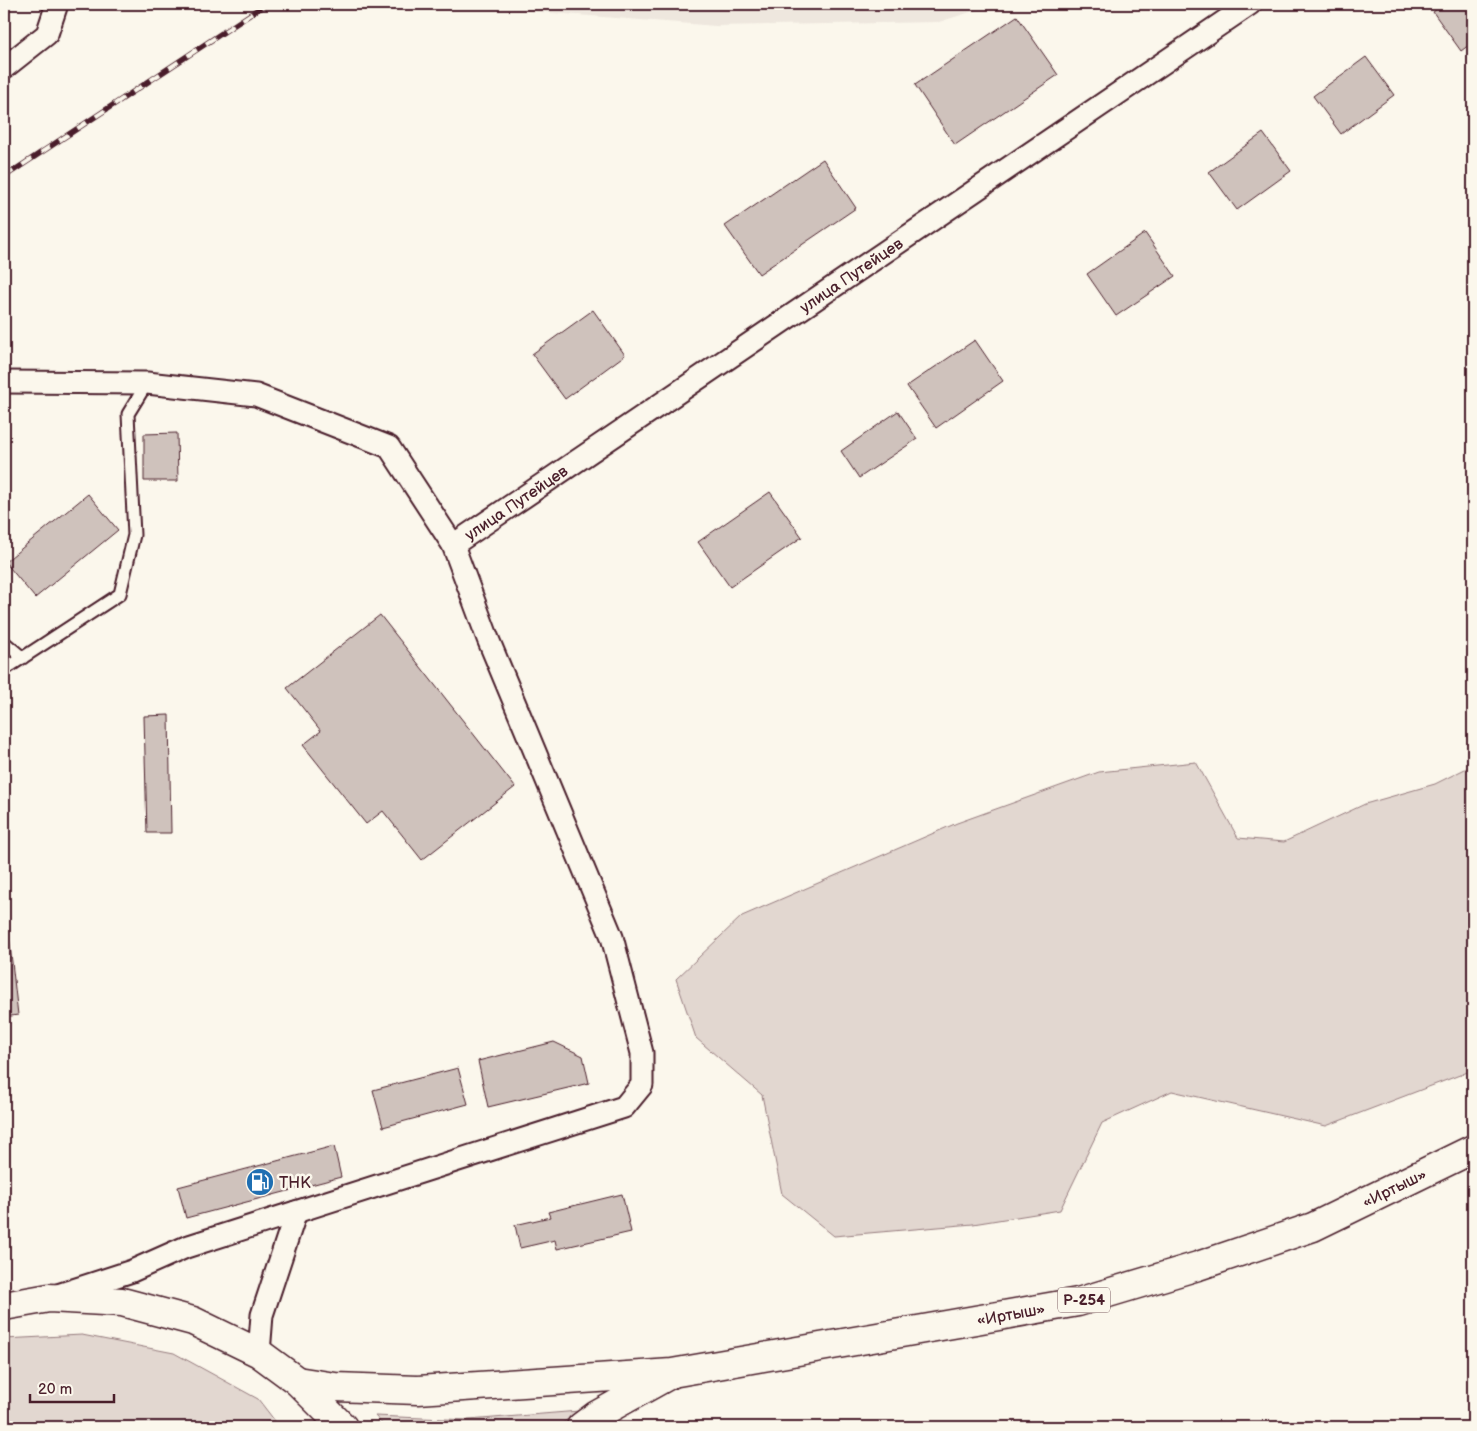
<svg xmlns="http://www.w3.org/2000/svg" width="1477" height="1431" font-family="'Balsamiq Sans',sans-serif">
<rect width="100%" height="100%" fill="#fbf7ec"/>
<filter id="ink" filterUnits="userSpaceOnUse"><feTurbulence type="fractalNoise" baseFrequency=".02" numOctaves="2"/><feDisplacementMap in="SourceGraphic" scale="10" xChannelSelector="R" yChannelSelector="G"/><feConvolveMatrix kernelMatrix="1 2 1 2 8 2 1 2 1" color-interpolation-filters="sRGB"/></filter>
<g filter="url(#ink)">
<path fill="#eee7de" d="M 438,4 L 996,4 L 939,22 L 716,26 Z"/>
<path fill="#e2d7d0" stroke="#967b7e" d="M 1196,762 L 1238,838 L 1284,842 L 1365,804 L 1435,784 L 1473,765 L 1473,1070 L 1326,1126 L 1172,1091 L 1102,1123 L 1060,1210 L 973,1224 L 834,1236 L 782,1194 L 762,1095 L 696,1038 L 676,979 L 742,916 L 957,823 L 1099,772 Z
M 82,1335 L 174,1353 L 258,1399 L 275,1421 L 231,1427 L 4,1427 L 4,1339 Z
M 579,1411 L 557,1427 L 385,1427 L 375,1416 L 469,1420 Z"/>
<path fill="#cfc2bc" stroke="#4a1f2b" d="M 1444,4 L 1473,4 L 1473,42 L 1461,51 L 1433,12 Z
M 1017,16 L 1058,75 L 955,145 L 915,85 Z
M 1366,57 L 1394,95 L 1341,134 L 1313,96 Z
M 1263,133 L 1291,171 L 1237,210 L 1209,172 Z
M 823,159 L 856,208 L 759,274 L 725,226 Z
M 1145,233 L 1175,276 L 1116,316 L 1087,274 Z
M 593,310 L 625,355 L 565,399 L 532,354 Z
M 975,340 L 1003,381 L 936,428 L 907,386 Z
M 898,411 L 917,439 L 859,478 L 841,451 Z
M 177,433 L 178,481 L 144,481 L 144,434 Z
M 770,492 L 802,537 L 730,587 L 698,542 Z
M 88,494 L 118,530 L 35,598 L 5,562 Z
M 380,615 L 515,787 L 422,860 L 383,811 L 366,824 L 303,745 L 321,731 L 287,688 Z
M 169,715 L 171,833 L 147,833 L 144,716 Z
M 4,892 L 18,1015 L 4,1017 Z
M 554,1042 L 583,1056 L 589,1083 L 488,1107 L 478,1061 Z
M 458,1068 L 468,1104 L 383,1127 L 373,1090 Z
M 334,1146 L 341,1177 L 186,1218 L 178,1187 Z
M 622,1194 L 631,1232 L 557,1249 L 555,1240 L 520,1248 L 515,1225 L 550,1217 L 548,1212 Z"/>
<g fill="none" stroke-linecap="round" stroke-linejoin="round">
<defs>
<path id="lane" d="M 4,642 L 23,658
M 4,670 L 120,594 L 134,535 L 128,414 L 147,383"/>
<g id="street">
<path d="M 4,68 L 47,34 L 57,4"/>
<path d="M 4,382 L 147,383 L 256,395 L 389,447 L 453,545 L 488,639 L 612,937 L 642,1053 L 642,1085 L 624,1107 L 186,1247 L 132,1271 L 58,1295"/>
<path id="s1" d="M 453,545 L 1250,4"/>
<path d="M 259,1353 L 262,1315 L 296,1212"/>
</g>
<g id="highway">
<path d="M 4,1306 L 49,1298 L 122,1302 L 193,1321 L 259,1353 L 297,1381 L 343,1427"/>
<path id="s2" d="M 297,1381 L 335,1387 L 418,1390 L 672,1373 L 1078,1302 L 1198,1266 L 1313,1227 L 1473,1149"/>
<path d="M 581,1427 L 597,1415 L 667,1376"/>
</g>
</defs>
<use href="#lane" stroke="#4a1f2b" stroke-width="15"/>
<use href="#street" stroke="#4a1f2b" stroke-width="25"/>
<use href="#highway" stroke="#4a1f2b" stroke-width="31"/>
<use href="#lane" stroke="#fbf7ec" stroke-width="11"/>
<use href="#street" stroke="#fbf7ec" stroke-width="21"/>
<use href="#highway" stroke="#fbf7ec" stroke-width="28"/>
<defs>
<path id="rail" d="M 4,177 L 266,4"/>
</defs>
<use href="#rail" stroke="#4a1f2b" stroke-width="5.5"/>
<use href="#rail" stroke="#fbf7ec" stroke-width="4" stroke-dasharray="11" stroke-linecap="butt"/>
</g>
</g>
<defs>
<symbol id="fuel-disc" viewBox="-11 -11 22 22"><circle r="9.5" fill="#1f6fb2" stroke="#fbf7ec"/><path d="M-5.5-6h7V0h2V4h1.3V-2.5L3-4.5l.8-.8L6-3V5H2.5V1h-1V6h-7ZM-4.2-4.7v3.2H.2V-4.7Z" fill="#fff"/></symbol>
</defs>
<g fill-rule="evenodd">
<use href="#fuel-disc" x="244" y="1166" width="32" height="32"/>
</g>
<g text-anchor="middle" stroke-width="5" stroke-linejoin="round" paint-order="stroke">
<rect fill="#fbf7ec" stroke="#7f6065" stroke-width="1" x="1058" y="1287.5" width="52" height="25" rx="4"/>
<g font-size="15" font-weight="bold" fill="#4a1f2b">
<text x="1084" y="1305">Р-254</text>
</g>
<g font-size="16" fill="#4a1f2b" stroke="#fbf7ec">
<text dy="6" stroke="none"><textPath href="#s1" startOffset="481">улица Путейцев</textPath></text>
<text dy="6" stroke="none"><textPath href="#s1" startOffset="76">улица Путейцев</textPath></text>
<text dy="6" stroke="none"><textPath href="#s2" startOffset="1125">«Иртыш»</textPath></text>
<text dy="6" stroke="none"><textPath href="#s2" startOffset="720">«Иртыш»</textPath></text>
</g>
<g font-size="16" fill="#4a1f2b" stroke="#fbf7ec" text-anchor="start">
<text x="279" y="1188">ТНК</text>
</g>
</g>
<rect width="1477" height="1431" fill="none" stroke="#fbf7ec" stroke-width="20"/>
<rect x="10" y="10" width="1457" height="1411" fill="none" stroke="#4a1f2b" stroke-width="2" filter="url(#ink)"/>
<path d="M30 1394v8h84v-8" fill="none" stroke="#4a1f2b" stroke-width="2.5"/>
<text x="38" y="1394" font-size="15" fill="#4a1f2b" stroke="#fbf7ec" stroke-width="4" paint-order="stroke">20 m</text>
</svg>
